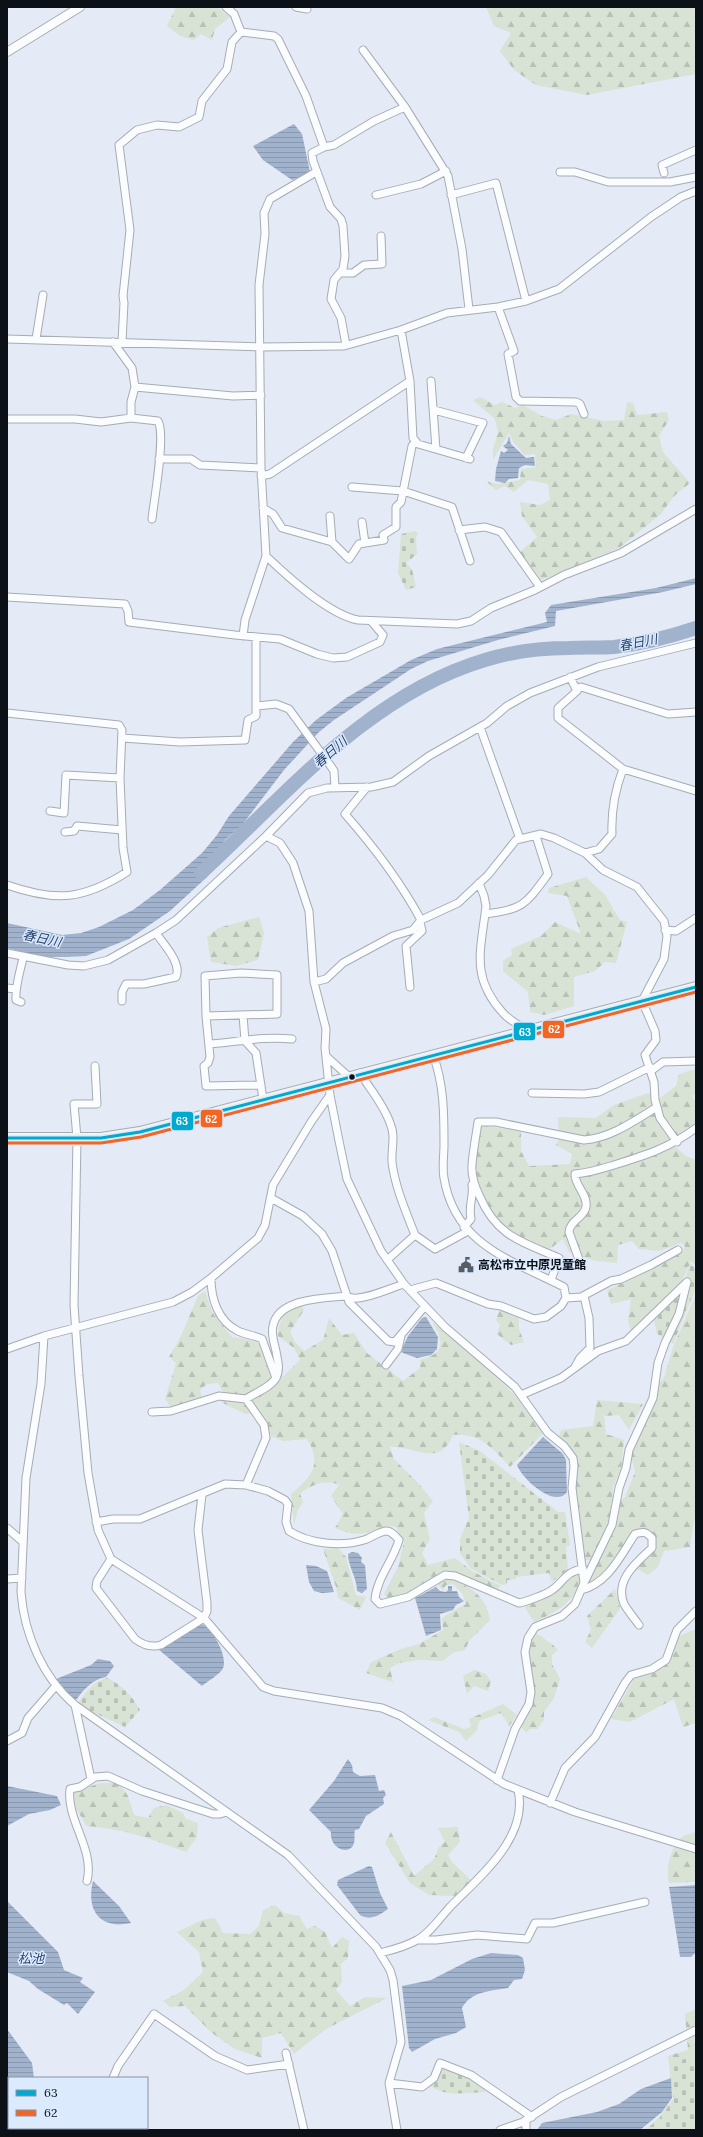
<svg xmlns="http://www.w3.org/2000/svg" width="703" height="2137" font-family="Lora,'Noto Sans JP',serif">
<defs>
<pattern id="forest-firs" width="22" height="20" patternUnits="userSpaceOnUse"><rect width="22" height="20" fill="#d8e2d5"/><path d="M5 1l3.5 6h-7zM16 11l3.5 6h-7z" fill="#b8c1b6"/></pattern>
<pattern id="cemetery-stones" width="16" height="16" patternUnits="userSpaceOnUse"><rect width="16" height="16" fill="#d8e2d5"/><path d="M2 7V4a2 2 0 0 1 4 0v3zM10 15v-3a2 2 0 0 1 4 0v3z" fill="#b8c1b6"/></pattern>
<pattern id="water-rules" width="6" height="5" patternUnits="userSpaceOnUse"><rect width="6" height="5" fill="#a1b2cd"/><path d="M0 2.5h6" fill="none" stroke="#8998af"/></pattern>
</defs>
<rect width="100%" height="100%" fill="#e4ebf6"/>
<path fill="url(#forest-firs)" d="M 176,7 L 217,7 L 230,17 L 215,29 L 212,40 L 201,34 L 194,40 L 180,36 L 167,26 Z
M 486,7 L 696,7 L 696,74 L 587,95 L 536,85 L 514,70 L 500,51 L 511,33 L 494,26 Z
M 480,397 L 495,405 L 502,402 L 515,408 L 523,405 L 542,416 L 556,420 L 571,414 L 604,421 L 624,420 L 627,402 L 633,403 L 637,415 L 667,412 L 669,420 L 659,436 L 663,452 L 690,483 L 674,496 L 661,514 L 619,548 L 541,580 L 520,552 L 537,537 L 522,516 L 520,502 L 540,505 L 550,500 L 548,484 L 528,480 L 514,492 L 505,486 L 496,490 L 486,481 L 498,484 L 520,480 L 521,469 L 536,467 L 535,454 L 525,455 L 513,442 L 509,433 L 493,460 L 493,449 L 498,432 L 495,419 L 473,400 Z
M 586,877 L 605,895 L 620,920 L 627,922 L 616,963 L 605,962 L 595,971 L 574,977 L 574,1006 L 544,1015 L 530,1012 L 528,992 L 503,971 L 503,961 L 512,955 L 511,949 L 541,936 L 555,922 L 581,934 L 567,896 L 548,893 L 549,888 Z
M 259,917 L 264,933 L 258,960 L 236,966 L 211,962 L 207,937 L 218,928 Z
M 696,1069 L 696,1093 L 692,1096 L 696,1103 L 696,1122 L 669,1142 L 686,1156 L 696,1160 L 696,1266 L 691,1261 L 681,1283 L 631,1331 L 628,1321 L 631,1299 L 611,1304 L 607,1290 L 636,1277 L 682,1252 L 685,1246 L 681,1243 L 659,1251 L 639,1249 L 632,1241 L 618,1245 L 617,1263 L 595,1261 L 569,1252 L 563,1239 L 550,1249 L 516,1235 L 496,1218 L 485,1199 L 475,1175 L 475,1163 L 481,1126 L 521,1130 L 521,1151 L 529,1166 L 570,1164 L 572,1154 L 556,1145 L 559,1138 L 558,1117 L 596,1118 L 614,1105 L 648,1093 L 660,1098 L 676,1086 L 679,1074 Z
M 205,1291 L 212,1312 L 232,1337 L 251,1340 L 259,1344 L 274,1385 L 300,1360 L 294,1348 L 278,1336 C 279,1318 284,1312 300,1304 L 304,1310 L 290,1332 L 295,1342 L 304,1351 L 323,1340 L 329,1318 L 342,1335 L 354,1333 L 367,1353 L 403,1381 L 420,1368 L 420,1360 C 446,1353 444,1341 432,1322 L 456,1340 L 515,1395 L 543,1433 L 510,1467 C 492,1448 481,1433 453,1435 C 439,1469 415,1445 390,1447 L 394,1459 L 420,1485 L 433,1501 L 424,1513 L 430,1539 L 422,1553 L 428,1565 L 455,1558 L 472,1571 L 501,1586 L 496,1589 L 459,1573 L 445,1570 L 402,1596 L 390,1600 L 384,1594 L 398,1567 L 404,1542 L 396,1527 C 385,1524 379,1530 369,1532 C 357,1536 346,1533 335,1528 L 343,1514 L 331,1496 L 339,1485 C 324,1479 313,1485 300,1493 L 303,1502 L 298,1510 L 294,1524 L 291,1494 C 311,1477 323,1465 307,1439 L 283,1441 L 271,1436 L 267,1421 L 260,1412 L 245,1414 L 221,1402 L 223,1392 L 218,1383 L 207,1384 L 200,1390 L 202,1398 L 171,1408 L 165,1399 L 176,1363 L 169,1357 L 180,1338 L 198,1296 Z
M 696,1294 L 696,1511 L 690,1547 L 664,1551 L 658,1567 L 648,1575 L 636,1568 L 652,1552 L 656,1540 L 651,1531 L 644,1528 L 633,1530 L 607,1571 L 587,1585 L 616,1525 L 619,1502 L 625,1497 L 635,1472 L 631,1455 L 644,1423 L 653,1409 L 657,1385 L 664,1378 L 673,1347 Z
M 500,1309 L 519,1318 L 519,1329 L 524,1342 L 511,1345 L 497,1334 L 500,1325 L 496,1320 Z
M 597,1400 L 643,1404 L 629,1430 L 619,1415 L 604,1416 L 606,1434 L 624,1440 L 621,1469 L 613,1487 L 610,1523 L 592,1560 L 584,1560 L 575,1489 L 578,1466 L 573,1452 L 559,1436 L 561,1430 L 593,1426 Z
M 338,1548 L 346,1557 L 356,1595 L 366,1597 L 360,1610 L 338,1598 L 336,1587 L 323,1549 Z
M 577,1573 L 580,1575 C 578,1602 556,1612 534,1622 L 524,1606 L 553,1595 L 564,1582 Z
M 448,1578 C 469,1586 486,1595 490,1620 L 469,1641 L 465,1650 L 454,1652 L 443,1661 L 420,1660 L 399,1663 L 390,1668 L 393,1682 L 366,1673 L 371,1662 L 401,1649 L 419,1644 L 443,1630 L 442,1619 L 446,1615 L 466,1604 L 462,1593 L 453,1584 L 446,1585 L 443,1590 L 437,1584 Z
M 615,1589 L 620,1609 L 592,1648 L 585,1642 L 591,1630 L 587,1616 Z
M 696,1629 L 696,1723 L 683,1727 L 674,1699 L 630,1722 L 611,1719 L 634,1679 L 652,1674 L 670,1662 L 679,1636 Z
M 536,1633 L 552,1644 L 558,1650 L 552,1655 L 552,1664 L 560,1679 L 554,1698 L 544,1712 L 544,1720 L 537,1729 L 530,1729 L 526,1733 L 520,1725 L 531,1704 L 527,1653 L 529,1640 Z
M 474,1670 L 486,1674 L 491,1681 L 488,1691 L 474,1686 L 467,1694 L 463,1676 Z
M 503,1704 L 517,1715 L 509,1726 L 501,1713 L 479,1721 L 477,1730 L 466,1741 L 459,1732 L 428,1720 L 434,1717 L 464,1729 L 471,1727 L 469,1719 Z
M 100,1783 L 119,1783 L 128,1796 L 134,1815 L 148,1818 L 154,1808 L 166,1805 L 183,1813 L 186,1819 L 198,1823 L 197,1837 L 186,1852 C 152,1839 124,1829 87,1826 L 75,1807 L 74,1792 Z
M 458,1827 L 460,1842 L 448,1855 L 452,1862 L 471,1880 L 455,1896 L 429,1895 L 410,1883 L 385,1843 L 391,1832 L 414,1876 L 434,1859 L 439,1847 L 445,1842 L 438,1828 Z
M 696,1832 L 696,1882 L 669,1883 C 665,1869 671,1844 684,1836 C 687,1834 692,1833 696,1832 Z
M 275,1905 L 284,1913 L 299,1916 L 307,1929 L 315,1926 L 325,1932 L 332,1948 L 342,1937 L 349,1941 L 348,1958 L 341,1964 L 342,1982 L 336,1990 L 350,2006 L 365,1997 L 387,1998 L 326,2029 L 294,2054 L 281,2033 L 262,2038 L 262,2058 L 235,2049 L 212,2033 L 185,2006 L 170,2007 L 163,2001 L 184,1990 L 203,1972 L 199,1952 L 177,1932 L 202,1920 L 215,1918 L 223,1933 L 250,1934 L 259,1926 L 263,1910 Z
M 696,2009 L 694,2043 L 696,2043 L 696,2056 L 673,2062 L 674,2099 L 659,2119 L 643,2130 L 658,2118 L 673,2099 L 668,2056 L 688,2050 L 685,2014 Z"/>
<path fill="url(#cemetery-stones)" d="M 415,531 L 418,533 L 416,537 L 417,554 L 406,563 L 412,569 L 416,587 L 406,590 L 398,573 L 401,534 Z
M 690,1263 L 696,1269 L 696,1288 L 673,1344 L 657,1334 L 654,1319 L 683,1287 Z
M 459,1442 L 480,1451 L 558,1512 L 565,1512 L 570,1545 L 566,1547 L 568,1569 L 552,1582 L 549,1573 L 516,1577 L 516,1579 L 507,1580 L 507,1584 L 502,1585 L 470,1568 L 460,1553 L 460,1539 L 469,1518 Z
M 107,1678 C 122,1685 132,1695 140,1710 L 125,1727 L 86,1709 L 78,1703 C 86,1692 93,1681 107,1678 Z
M 696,2056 L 696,2130 L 645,2130 L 659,2119 L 674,2099 L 673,2062 Z
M 442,2066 L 470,2077 L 486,2088 L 485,2092 C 466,2093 446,2097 430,2086 Z"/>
<path fill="url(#water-rules)" d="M 294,124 L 302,134 L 310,172 L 292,180 L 263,160 L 253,146 Z
M 509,436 L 511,444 L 526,458 L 534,457 L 535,466 L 525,465 L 519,468 L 518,478 L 509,479 L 505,483 L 495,481 L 496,469 L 501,451 L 504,453 L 508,450 L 503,446 L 507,443 Z
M 696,578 L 696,584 L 663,592 L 556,611 L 555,626 L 498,640 L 428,661 L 411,669 L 334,720 L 319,732 L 284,770 L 242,825 L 226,839 L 215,854 L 214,866 L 206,878 L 170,911 L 129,939 L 86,956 L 67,957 L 42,957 L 7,948 L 7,923 L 62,935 L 81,933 L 99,927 L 133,910 L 160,890 L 202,853 L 217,835 L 229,816 L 293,742 L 316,720 L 346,698 L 411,660 L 437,649 L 547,622 L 545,613 L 551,605 L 656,588 Z
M 426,1317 L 438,1337 L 437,1349 L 431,1355 L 417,1358 L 403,1353 L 401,1351 L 408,1336 L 422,1318 Z
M 543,1437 L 563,1454 L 566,1460 L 567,1492 C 555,1509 522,1479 517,1465 Z
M 352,1552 L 358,1553 L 362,1558 L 361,1562 L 365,1565 L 367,1589 L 362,1593 L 357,1591 C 357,1577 348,1567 348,1554 Z
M 306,1565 L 316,1566 L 327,1571 L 334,1592 L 322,1593 L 314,1591 L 309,1582 Z
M 448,1586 L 452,1586 L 452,1591 L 457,1591 L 459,1597 L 464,1601 L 456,1605 L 453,1610 L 440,1614 L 441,1630 L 426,1636 L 415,1598 L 436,1587 L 440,1591 L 446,1592 L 448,1590 Z
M 199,1623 C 212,1626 230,1659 222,1670 C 217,1676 208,1681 202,1686 L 158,1649 Z
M 98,1659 L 110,1661 L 114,1666 L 106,1677 C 93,1679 84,1689 76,1700 L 64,1692 L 56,1681 L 56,1679 L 91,1665 Z
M 348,1759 L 352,1765 L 353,1772 L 360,1776 L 375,1775 L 379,1791 L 384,1790 L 386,1795 L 383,1798 L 384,1804 L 366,1816 L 359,1829 L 355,1830 C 354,1834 355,1840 354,1843 C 350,1857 329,1848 331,1832 L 309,1810 L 334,1781 Z
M 7,1786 L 57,1796 L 61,1805 L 50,1810 L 29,1814 L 7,1826 Z
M 369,1866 L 372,1867 L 380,1893 L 388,1909 C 380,1915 371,1921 360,1915 L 337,1885 L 338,1880 Z
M 93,1881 L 119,1906 L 131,1923 C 99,1930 86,1910 93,1881 Z
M 696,1885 L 696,1952 L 691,1957 L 680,1957 L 669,1887 Z
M 7,1901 L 58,1952 L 64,1970 L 83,1978 L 80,1982 L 95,1992 L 78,2014 L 67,2003 L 64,2005 L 38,1989 L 29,1981 L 7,1972 Z
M 491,1953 L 518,1955 L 523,1958 L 525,1970 L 522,1979 L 514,1980 L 508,1988 C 491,1991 471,1991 462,2008 L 466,2027 L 456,2033 L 435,2039 L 412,2052 L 409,2048 L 402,1986 L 431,1980 L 472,1959 Z
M 7,2029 L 32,2063 L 34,2078 L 9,2078 L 9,2102 L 7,2099 Z
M 671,2078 L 672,2098 L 662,2112 L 640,2130 L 537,2130 L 542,2123 L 597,2112 L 619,2104 L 641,2089 Z"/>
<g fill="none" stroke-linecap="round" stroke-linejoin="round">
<path stroke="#a1b2cd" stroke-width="14" d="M 201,873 C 287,794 368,695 485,660 C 511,652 542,648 569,648 C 584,647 599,648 614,647 C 642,644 669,637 696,628"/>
<defs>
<path id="minor" d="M 226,7 L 234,14 L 241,32 L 274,36 L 278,39 L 306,96 L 324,147 L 312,153 L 313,161 L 330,207 L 341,219 L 343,226 L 345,256 L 343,269 L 334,280 L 331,299 L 341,318 L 346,345
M 296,7 L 307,9
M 363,50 L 405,107 L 448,176 L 462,249 L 469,309
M 324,147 L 334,145 L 374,121 L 405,107
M 560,172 L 575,172 L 608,182 L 670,182 L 696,177
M 664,173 L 662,165 L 696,150
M 376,195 L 421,184 L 446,171
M 451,195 L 496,183 L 526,301
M 341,273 L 353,273 L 364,265 L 382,264 L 381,236
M 498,307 L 514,351 L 508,354 L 516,397 L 520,401 L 576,402 L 580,404 L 584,414
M 401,330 L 410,381 L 413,438 L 418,444 L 470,459
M 7,339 L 261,347 L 344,346 L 401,330 L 447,313 L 498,307 L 526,301 L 559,289 L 651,217 L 681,197 L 696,191
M 36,339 L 43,295
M 113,342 L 132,368 L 135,387 L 131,402 L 131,418
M 122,342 L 124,303 L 123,296 L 130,230 L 119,145 L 137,130 L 157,125 L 179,127 L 199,117 L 202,101 L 227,69 L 232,42 L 241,32
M 431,381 L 436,449
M 135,387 L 233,396 L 261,395
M 434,410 L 483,423 L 466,458
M 7,419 L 75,419 L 101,422 L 131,418 L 158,421 C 166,435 154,500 152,519
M 159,459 L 191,459 L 200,465 L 261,468
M 261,476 L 270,474 L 410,381
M 352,487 L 403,491 L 452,507 L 470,561
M 263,508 L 273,514 L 282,528 L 332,542 L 349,559 L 359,544 L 384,540 L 383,535 L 396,527 L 396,507 L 401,502 L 412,446 L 415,442
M 330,516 L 332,542
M 362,522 L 365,543
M 459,530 L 485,527 L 501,532 L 540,587
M 266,556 C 288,577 328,614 358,620 L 457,624 L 471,621 L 491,608 L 535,590 L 564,575 L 621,553 L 696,509
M 7,597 L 125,604 L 128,611 L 129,622 L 235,635 L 280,639 L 317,654 L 333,658 L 347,657 L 380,642 L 383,635 L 371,621
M 243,636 L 245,620 L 266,556 L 261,468 L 259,285 L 265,234 L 264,213 L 270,199 L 316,172
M 570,677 L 577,691 L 558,708 L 558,718 L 623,769 L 696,791
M 576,689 L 581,687 L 668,714 L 696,712
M 257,706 L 276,704 L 289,709 L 330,765 L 334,771 L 335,788
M 7,713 L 119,725 L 122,730 L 120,778 L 123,848 L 127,872 C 83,900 56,902 7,885
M 480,727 L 520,839
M 122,738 L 180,742 L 245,740 L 248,720 L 256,716 L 256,637
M 367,787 L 345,814 C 374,847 400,881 421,920
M 50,811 L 64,813 L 66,775 L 120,778
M 65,832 L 74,831 L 77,826 L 122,830
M 266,836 L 280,843 L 293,863 L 309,911 L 314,982 L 326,1029 L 325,1048 L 330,1095 L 339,1141 L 347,1179 L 381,1251 L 404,1284 L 445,1327 L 515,1387 L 548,1433 L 564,1446 L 573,1458 L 574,1466 L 572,1488 L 584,1583 L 575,1604 L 562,1616 L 535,1627 L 528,1638 L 525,1652 L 531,1692 L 529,1704 L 515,1729 L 497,1780
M 585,853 L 599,849 L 612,834 C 611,811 615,790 623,769
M 479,883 L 484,896 L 486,906 C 481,950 470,977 503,1013 C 509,1020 520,1026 528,1031
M 485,914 C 523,910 526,904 548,874 L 536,836
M 665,930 L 676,931 L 696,918
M 7,953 L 68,965 L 84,966 L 108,960 L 156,933 L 176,920 L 266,836 L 308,793 L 327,788 L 371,787 L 393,782 L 429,756 L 487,723 L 507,706 L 530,693 L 598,667 L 696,643
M 314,982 L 326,979 L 343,963 L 393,936 L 413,930 L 421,920 L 458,903 L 488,875 L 516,840 L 541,834 L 554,838 L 585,853 L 603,870 L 637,887 L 664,921 L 667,936 L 664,959 L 642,1001 L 655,1031 L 656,1040 L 645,1055 L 654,1082 L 655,1100 L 660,1118 L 677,1142
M 410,987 L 406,946 L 422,931 L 420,922
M 7,988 L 15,989
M 122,1001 L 122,992 L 126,984 L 144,984 L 176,977 C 182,963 164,945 156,933
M 21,1002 L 16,1000 C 15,986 20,972 23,958
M 243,1015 L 245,1041 L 256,1053 L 263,1099
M 206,1016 L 277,1014 L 277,975 L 241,973 L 205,976 L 206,1016 L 210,1057 L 208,1063 L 204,1066 L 206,1086 L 261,1085
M 209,1044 C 237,1042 264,1036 292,1039
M 326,1056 L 348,1076
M 95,1066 L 97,1104 L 74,1104 L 77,1138 L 74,1305 L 79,1376 L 88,1473 L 98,1530 L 111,1559 L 204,1618 L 263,1687 L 274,1691 L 382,1708 L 401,1716 L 504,1784 L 575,1812 L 696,1849
M 651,1071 L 663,1062 L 696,1061
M 360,1073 C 370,1089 384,1105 390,1123 C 396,1136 391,1149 392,1162 C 395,1187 406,1212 415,1235
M 532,1093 L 584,1094 L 599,1092 L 650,1067
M 330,1095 L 311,1122 L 273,1185 L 265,1225 L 258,1238 L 211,1278 L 192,1292 L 173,1302 L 44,1336 L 41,1384 L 26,1478 L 21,1592 C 24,1634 43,1678 75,1705 L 288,1855 L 376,1947 L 390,1970 L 393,1980 L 401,2042 L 389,2083 L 397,2130
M 271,1198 L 303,1216 L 322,1234 L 332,1251 L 349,1302 L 388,1341 L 395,1342 L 425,1306
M 464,1227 L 471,1219 C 468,1204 474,1198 472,1185
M 387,1260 L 415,1235 L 435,1249 L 468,1231
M 558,1261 L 581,1265 L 569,1232 C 570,1220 584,1218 586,1207 C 588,1194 575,1187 575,1174 C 589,1173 601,1169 614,1165 C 646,1155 669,1148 696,1128
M 211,1278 C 211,1299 218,1321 238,1331 C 246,1335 254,1335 262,1339 L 276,1378
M 551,1280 L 559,1258 C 523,1242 497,1237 480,1197 C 475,1187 471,1176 472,1165 C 473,1151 476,1136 478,1122 L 496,1122 L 584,1140 C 611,1138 634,1121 657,1107
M 410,1290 L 436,1283 L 488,1304 L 501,1306 L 534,1319 L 546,1317 L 561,1306 L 566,1298 L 564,1287 C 511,1260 455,1245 444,1178 C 442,1168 444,1155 444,1145 C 444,1113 444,1084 433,1055
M 566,1298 L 581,1297 L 611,1281 L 621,1279 L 651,1265 L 678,1250
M 7,1349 L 44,1336
M 386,1365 L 398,1349 L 401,1336
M 575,1367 L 580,1358 L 590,1348 L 589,1318 L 584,1296
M 521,1395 L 561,1378 L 598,1351 L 626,1341 L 687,1282
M 246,1399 C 255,1393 271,1387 276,1378 C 281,1369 277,1359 276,1351 C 274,1343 271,1334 273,1326 C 278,1298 325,1298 347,1296 C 357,1304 390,1288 404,1284
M 152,1412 L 171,1411 L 219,1396 L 246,1399 L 264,1425 L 266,1438 L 246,1485
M 96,1522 L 113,1519 L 140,1519 L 225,1484 L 246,1485 L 268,1491 L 285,1500 L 288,1504 L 286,1522 L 289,1531 C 309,1544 341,1547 364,1540 C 371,1538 379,1531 387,1531 C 393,1532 395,1536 399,1540 C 393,1561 377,1578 375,1599 L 380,1604 L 408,1597 L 445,1575 L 455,1576 L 519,1603 C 525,1602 547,1594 552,1590 C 564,1582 564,1572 583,1569
M 7,1528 L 23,1542
M 111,1559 L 97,1581 L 96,1588 L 135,1639 C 143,1645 151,1648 161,1645 L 204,1618 L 207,1611 L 207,1603 L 198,1530 L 202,1495
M 7,1579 L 22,1578
M 584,1583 L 612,1525 L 619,1488 L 626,1468 L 629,1450 L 653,1398 L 658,1363 L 665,1343 L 679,1314 L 687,1282
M 581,1590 C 608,1584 621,1555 635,1534 C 644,1531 646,1532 652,1538 L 652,1548 C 637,1562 614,1580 624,1604 C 628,1611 634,1618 639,1625
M 75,1705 L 91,1779
M 7,1741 L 22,1733 L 28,1718 L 54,1688
M 550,1803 L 565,1768 L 595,1737 L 625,1683 L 631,1675 L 652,1669 L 666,1660 L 677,1630 L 696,1611
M 87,1881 C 95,1849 66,1820 70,1789 L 80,1787 L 95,1777 L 108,1776 L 142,1791 L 213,1814 L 220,1814 L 227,1812
M 419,1940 L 436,1940 L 477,1935 L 527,1939 L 535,1923 L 553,1923 L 645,1902
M 380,1953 C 392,1950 405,1947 417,1940 C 429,1934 440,1918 449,1908 C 479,1877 529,1838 518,1790
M 286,2053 L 304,2130
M 113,2078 L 118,2066 L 154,2014 L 215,2056 L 247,2070 L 289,2064
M 389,2083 L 422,2087 L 434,2078 L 440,2063 L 471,2075 L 532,2117
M 526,2120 L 526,2130
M 98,2128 L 102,2130
M 500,2130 L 523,2122 L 561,2097 L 696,2030"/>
<path id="tertiary" d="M 7,52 L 80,7"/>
<path id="secondary" d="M 7,1138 L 101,1138 L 140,1132 L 696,987"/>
</defs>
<use href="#minor" stroke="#a6acb4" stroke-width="9"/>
<use href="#tertiary" stroke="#a6acb4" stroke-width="10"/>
<use href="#secondary" stroke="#a6acb4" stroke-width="12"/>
<use href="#minor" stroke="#fbfcfe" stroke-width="7"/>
<use href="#tertiary" stroke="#fbfcfe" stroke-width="8"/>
<use href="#secondary" stroke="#f2f4f1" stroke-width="10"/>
<defs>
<path id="bus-1" d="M 7,1138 L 101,1138 L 140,1132 L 696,987"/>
<path id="bus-2" d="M 7,1143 L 101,1143 L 141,1137 L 696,992"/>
</defs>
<use href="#bus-1" stroke="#dceafe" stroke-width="6"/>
<use href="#bus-2" stroke="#dceafe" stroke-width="6"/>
<use href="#bus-1" stroke="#00a9ce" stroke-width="3"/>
<use href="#bus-2" stroke="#f26522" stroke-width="3"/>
</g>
<defs>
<symbol id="civic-bare" viewBox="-9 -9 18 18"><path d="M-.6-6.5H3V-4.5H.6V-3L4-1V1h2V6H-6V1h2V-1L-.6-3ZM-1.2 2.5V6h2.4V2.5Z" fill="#585d65" stroke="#dceafe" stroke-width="2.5" paint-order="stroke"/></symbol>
</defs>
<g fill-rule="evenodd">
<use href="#civic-bare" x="455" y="1254" width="22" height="22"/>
</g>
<circle fill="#0c1017" stroke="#dceafe" stroke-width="1.5" cx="352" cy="1077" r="3.5"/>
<g text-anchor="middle" stroke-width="3" stroke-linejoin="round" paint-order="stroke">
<g font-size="12" font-weight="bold" fill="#0c1017" stroke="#dceafe" text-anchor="start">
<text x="478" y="1269">高松市立中原児童館</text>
</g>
<g font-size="13" font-style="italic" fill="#24426f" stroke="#dceafe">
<text transform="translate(638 642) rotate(-11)" y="5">春日川</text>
<text transform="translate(330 752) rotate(-41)" y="5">春日川</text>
<text transform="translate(42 938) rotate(12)" y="5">春日川</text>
<text x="31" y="1963">松池</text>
</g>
</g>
<g stroke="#dceafe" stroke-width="1.5">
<rect x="542" y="1020" width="23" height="19" rx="4" fill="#f26522"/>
<rect x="513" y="1022" width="23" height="19" rx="4" fill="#00a9ce"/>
<rect x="200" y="1109" width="23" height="19" rx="4" fill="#f26522"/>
<rect x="171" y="1111" width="23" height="20" rx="4" fill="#00a9ce"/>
</g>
<g font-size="11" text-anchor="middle" font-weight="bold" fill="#fff">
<text x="554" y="1033">62</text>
<text x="525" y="1036">63</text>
<text x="211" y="1123">62</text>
<text x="182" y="1125">63</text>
</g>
<rect width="703" height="2137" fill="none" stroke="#0c1017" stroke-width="16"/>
<rect x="8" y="2077" width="140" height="52" fill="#dceafe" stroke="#8993a2"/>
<rect x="16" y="2090" width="20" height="6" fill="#00a9ce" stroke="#8993a2"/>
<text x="44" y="2097" font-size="12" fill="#0c1017">63</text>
<rect x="16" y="2110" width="20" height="6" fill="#f26522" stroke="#8993a2"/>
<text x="44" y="2117" font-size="12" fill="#0c1017">62</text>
</svg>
